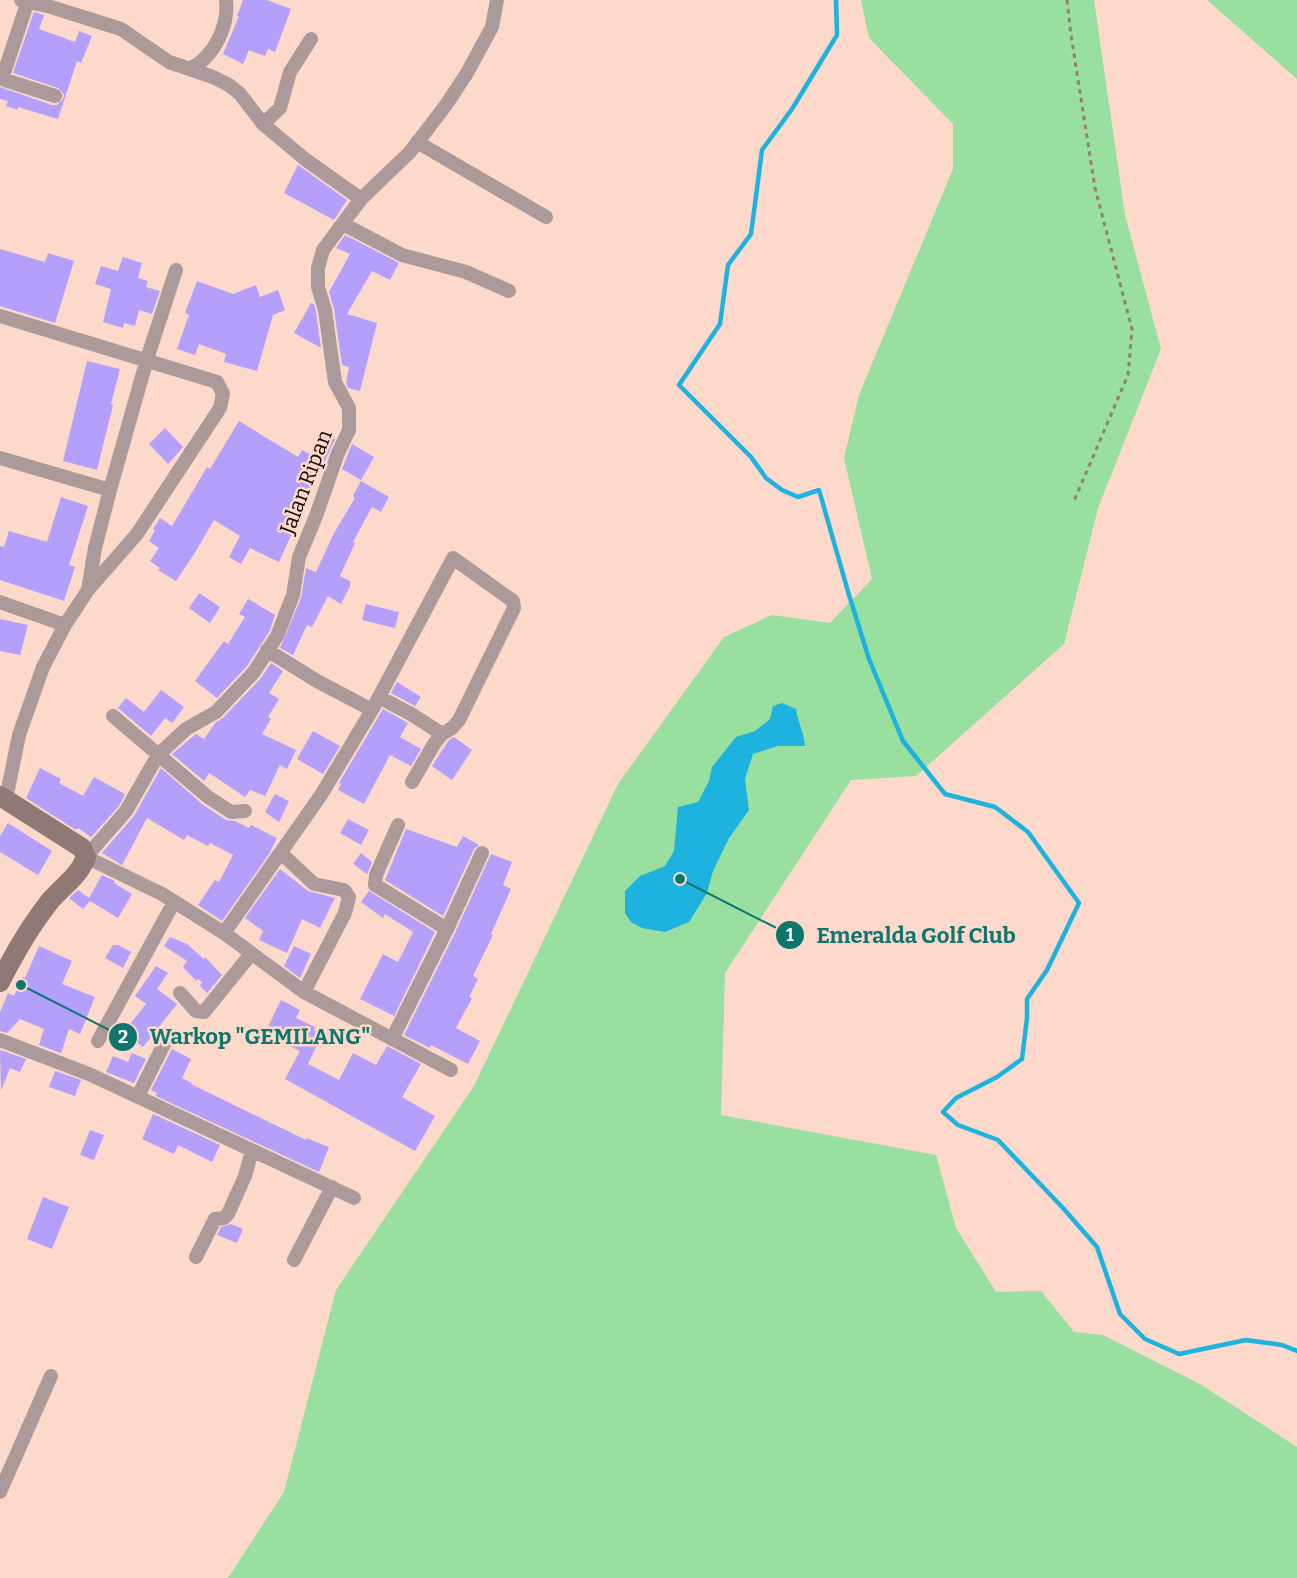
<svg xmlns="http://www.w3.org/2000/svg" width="1297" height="1578" font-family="Bitter,serif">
<rect width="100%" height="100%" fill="#fcd9ca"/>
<path fill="#99df9f" d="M 861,0 L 1094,0 L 1125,215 L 1161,349 L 1098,508 L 1064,644 L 916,776 L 851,780 L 725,973 L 721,1115 L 936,1155 L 956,1228 L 996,1292 L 1041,1291 L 1074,1332 L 1103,1335 L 1200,1384 L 1297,1447 L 1297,1578 L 228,1578 L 284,1492 L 336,1290 L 474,1086 L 618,784 L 724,637 L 772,615 L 830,623 L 872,579 L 844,458 L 859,395 L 953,169 L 953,124 L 869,38 Z
M 1207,0 L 1297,0 L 1297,79 Z"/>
<path fill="#1eb3df" d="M 782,703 L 796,709 C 798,722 804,733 805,746 L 778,746 L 753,754 L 745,779 L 749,810 L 729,838 L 713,871 L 707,893 L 689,922 L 665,932 L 642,928 L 631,922 L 625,913 L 625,891 L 640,876 L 665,866 L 674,851 L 678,807 L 698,802 L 709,781 L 712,767 L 736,737 L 755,731 L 770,719 L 773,706 Z"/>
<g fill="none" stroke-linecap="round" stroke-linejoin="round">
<path stroke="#1eb3df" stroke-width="4.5" d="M 836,0 L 837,35 L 792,109 L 762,150 L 751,234 L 728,265 L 720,324 L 679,385 L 751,457 L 766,478 L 782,490 L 798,497 L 819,490 L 849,595 L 869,659 L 903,741 L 945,794 L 995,807 L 1028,832 L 1079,903 L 1047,970 L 1027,999 L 1027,1018 L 1022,1059 L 997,1077 L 956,1098 L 943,1112 L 958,1125 L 998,1140 L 1063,1208 L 1097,1247 L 1120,1314 L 1145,1339 L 1179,1354 L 1246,1340 L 1282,1345 L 1297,1351"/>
</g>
<path fill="#b4a0fb" d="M 243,0 L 267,0 L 291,9 L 275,52 L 268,49 L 265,56 L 249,50 L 243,64 L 223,54 L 239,16 L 237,16 Z
M 34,12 L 44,15 L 39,29 L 75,42 L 79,31 L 92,36 L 81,63 L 77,61 L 58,119 L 18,107 L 18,110 L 6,106 L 8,101 L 0,99 L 0,87 L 52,105 L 57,105 L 63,99 L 64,94 L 58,88 L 13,73 Z
M 298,165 L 347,200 L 334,220 L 284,193 Z
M 345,235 L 399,263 L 390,280 L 372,271 L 347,314 L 377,323 L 360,391 L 348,388 L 346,383 L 349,367 L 342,365 L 334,309 L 329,292 L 350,254 L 336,248 Z
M 0,249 L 45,262 L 48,253 L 74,261 L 55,323 L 0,306 Z
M 123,257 L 142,263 L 138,278 L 148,281 L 146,287 L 160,291 L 152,314 L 139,310 L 135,326 L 124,323 L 123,328 L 103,322 L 111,289 L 95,284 L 101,266 L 118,271 Z
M 197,281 L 233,294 L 256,285 L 260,297 L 278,290 L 285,310 L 273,315 L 257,371 L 224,362 L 226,354 L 199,344 L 195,355 L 177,349 L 189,315 L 185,313 Z
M 311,303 L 314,304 L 316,312 L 321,348 L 294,333 Z
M 87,361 L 120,369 L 111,404 L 113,405 L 97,470 L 63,461 Z
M 239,421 L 298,457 L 302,450 L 312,455 L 323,433 L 335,439 L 326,459 L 294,518 L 298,520 L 279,562 L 250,548 L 241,564 L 229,557 L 240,536 L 214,520 L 196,551 L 176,581 L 158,570 L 160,568 L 150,561 L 159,548 L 149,541 L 155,530 L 153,529 L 160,518 L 172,526 L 207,467 L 210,469 Z
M 165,428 L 183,447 L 168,464 L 149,444 Z
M 352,444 L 374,457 L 361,480 L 342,469 Z
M 361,481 L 389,497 L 381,512 L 372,507 L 353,542 L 355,543 L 340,576 L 350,581 L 350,586 L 341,604 L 328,596 L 312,627 L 307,625 L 293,655 L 280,648 L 301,598 L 306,568 L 316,572 L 334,533 L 355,498 L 353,496 Z
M 61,497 L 88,506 L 69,565 L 75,567 L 64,601 L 0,580 L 0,546 L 4,547 L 9,531 L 47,542 Z
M 199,593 L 220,607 L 210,623 L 189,608 Z
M 248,599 L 275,615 L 269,632 L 247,666 L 217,698 L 195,681 L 224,641 L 228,644 L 245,617 L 239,614 Z
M 366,604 L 399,612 L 395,628 L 362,620 Z
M 0,619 L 28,625 L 20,655 L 0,651 Z
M 271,663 L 283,671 L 269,693 L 279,699 L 268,717 L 271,719 L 262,734 L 296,750 L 287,769 L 280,765 L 265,796 L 250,790 L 245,797 L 209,773 L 204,781 L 172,754 L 196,734 L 204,739 L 216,722 L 223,718 L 261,678 Z
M 397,682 L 421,697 L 415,706 L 391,693 Z
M 161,690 L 184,707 L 172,723 L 165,718 L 151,736 L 118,708 L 126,698 L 144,712 Z
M 383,709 L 408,723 L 400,737 L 421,749 L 411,766 L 390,755 L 364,804 L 338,790 L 341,784 L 339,783 Z
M 313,731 L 340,746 L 323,774 L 297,759 Z
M 454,737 L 472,750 L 452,780 L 432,766 L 449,740 Z
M 40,768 L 61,779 L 59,783 L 83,796 L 94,777 L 125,794 L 119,806 L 91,837 L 78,828 L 76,830 L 26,798 Z
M 161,768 L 202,804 L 226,820 L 235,821 L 249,828 L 251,825 L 277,838 L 269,854 L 222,921 L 198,905 L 215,880 L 219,882 L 233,855 L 210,843 L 208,846 L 187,835 L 184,840 L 147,818 L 122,865 L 102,853 L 134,816 Z
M 275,794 L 289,801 L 279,822 L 265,812 Z
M 348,819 L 369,830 L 361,845 L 340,833 Z
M 8,823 L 52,851 L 38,875 L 0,852 L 0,836 Z
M 406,829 L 457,847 L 463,836 L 479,845 L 474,849 L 443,916 L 385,880 Z
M 361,853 L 372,862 L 367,874 L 353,864 Z
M 491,854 L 512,862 L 503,885 L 511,889 L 491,934 L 493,935 L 473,976 L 478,979 L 469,997 L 472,998 L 456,1028 L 480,1041 L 468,1064 L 431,1045 L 430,1048 L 404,1035 L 455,933 Z
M 280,869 L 308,891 L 335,898 L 320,928 L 302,919 L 287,953 L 259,940 L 263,931 L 245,918 Z
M 102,875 L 115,881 L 114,883 L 132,894 L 118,918 L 90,901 L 83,909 L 69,898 L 78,890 L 89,898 Z
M 369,891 L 435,932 L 394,1016 L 360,999 L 383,954 L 398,962 L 413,932 L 385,914 L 383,918 L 361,902 Z
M 170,937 L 187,944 L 204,959 L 205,957 L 222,975 L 207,993 L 200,986 L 202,982 L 198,979 L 196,981 L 183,967 L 187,961 L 164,946 Z
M 113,945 L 118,945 L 131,952 L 123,968 L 105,958 Z
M 39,946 L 72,961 L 62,984 L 95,997 L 80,1034 L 69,1029 L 61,1053 L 39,1045 L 44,1029 L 20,1019 L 7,1033 L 0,1031 L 0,1012 L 8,993 L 14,996 L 23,977 L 25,978 Z
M 294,946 L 311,954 L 300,978 L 284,966 Z
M 156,966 L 168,973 L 157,989 L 177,1004 L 143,1047 L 123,1033 L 146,1004 L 135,996 Z
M 281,1000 L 300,1010 L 296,1018 L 315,1027 L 314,1030 L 322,1034 L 308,1064 L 339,1080 L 353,1053 L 376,1065 L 387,1046 L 421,1064 L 402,1097 L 435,1116 L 415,1151 L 285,1079 L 300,1051 L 289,1046 L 292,1040 L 268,1027 Z
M 172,1049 L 191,1059 L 182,1078 L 192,1083 L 191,1084 L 306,1140 L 306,1138 L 329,1147 L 319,1172 L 156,1096 L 157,1093 L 151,1090 Z
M 0,1050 L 26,1059 L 20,1072 L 10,1068 L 1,1091 Z
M 132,1053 L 146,1059 L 134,1083 L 106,1072 L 113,1056 L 128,1062 Z
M 55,1071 L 81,1080 L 75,1096 L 49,1087 Z
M 153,1114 L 220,1145 L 212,1162 L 178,1145 L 174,1154 L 142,1139 Z
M 90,1130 L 104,1135 L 94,1160 L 80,1155 Z
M 43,1197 L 69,1207 L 52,1249 L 27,1239 Z
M 231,1224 L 243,1229 L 237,1243 L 217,1235 L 221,1227 Z"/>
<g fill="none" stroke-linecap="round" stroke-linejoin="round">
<path stroke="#967d73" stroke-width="3" stroke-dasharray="4.5 4.5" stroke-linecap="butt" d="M 1067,0 L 1071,35 L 1095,188 L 1132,329 L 1128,375 L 1074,501"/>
<path stroke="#ab9a99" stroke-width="14" d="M 21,0 L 51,7 L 121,29 L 169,62 L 213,77 L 229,85 L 240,94 L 263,124 L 306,160 L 361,199
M 28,1 L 3,76 L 5,80 L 55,96
M 190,69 C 214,57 229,26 226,0
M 263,124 L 280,108 L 290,72 L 311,39
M 417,142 L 546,217
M 343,224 L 402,255 L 466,272 L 509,291
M 0,316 L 217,382 L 223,394 L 220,408 L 137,534 L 88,590
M 0,458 L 110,490
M 0,602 L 65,625
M 267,650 L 317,681 L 372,710
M 379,697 L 411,714 L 442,734 L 434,744 L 412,782
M 113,716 L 208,797 L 231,812 L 245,811
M 442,734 L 452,728 L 459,720 L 514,608 L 513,601 L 453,558 L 372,710 L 321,795 L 224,933 L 162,894 L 86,857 L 126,811 L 158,755 L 186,729 L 216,712 L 254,672 L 277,636 L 293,595 L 299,557 L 316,516 L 338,453 L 349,430 L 349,408 L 335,382 L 325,310 L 318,287 L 318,268 L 323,250 L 361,199 L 410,152 L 446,105 L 467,73 L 492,27 L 497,0
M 6,799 L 19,735 L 43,667 L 65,625 L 88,590 L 95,548 L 110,490 L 147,359 L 176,270
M 398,825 L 376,875 L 375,885 L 447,929
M 281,853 L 314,884 L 344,890 L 349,897 L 345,913 L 304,992
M 224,933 L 304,992 L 451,1070
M 180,993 L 196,1011 L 204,1012 L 251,954
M 392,1039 L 447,929 L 482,853
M 0,1040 L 89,1074 L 354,1198
M 98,1041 L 174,902
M 138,1096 L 164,1044
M 196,1257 L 215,1219 L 224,1218 L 228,1214 L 245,1176 L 252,1151
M 294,1260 L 332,1187
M 0,1492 L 51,1376"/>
<path stroke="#907876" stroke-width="20" d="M 0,796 L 82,848 L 86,857 C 80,875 62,887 50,901 C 31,925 14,954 0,982"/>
</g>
<g text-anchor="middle" stroke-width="5" stroke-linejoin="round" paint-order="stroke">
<g font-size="21" fill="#130804" stroke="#fcd9ca">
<text transform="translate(306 482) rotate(-69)" y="7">Jalan Ripan</text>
</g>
</g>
<path fill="none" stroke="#0f766e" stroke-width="2" d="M680 879L790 935M21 985L123 1037"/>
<g fill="#0f766e" stroke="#fcd9ca" stroke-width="2">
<circle cx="680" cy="879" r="6"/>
<circle cx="21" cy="985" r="6"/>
<circle cx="790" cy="935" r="15"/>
<circle cx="123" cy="1037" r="15"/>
</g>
<g font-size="18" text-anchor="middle" font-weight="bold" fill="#fff">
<text x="790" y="941">1</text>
<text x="123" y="1043">2</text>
</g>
<g font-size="22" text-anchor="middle" font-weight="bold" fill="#0f766e" stroke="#fcd9ca" stroke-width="5" stroke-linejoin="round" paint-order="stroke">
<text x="916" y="943">Emeralda Golf Club</text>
<text x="260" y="1044">Warkop "GEMILANG"</text>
</g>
</svg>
